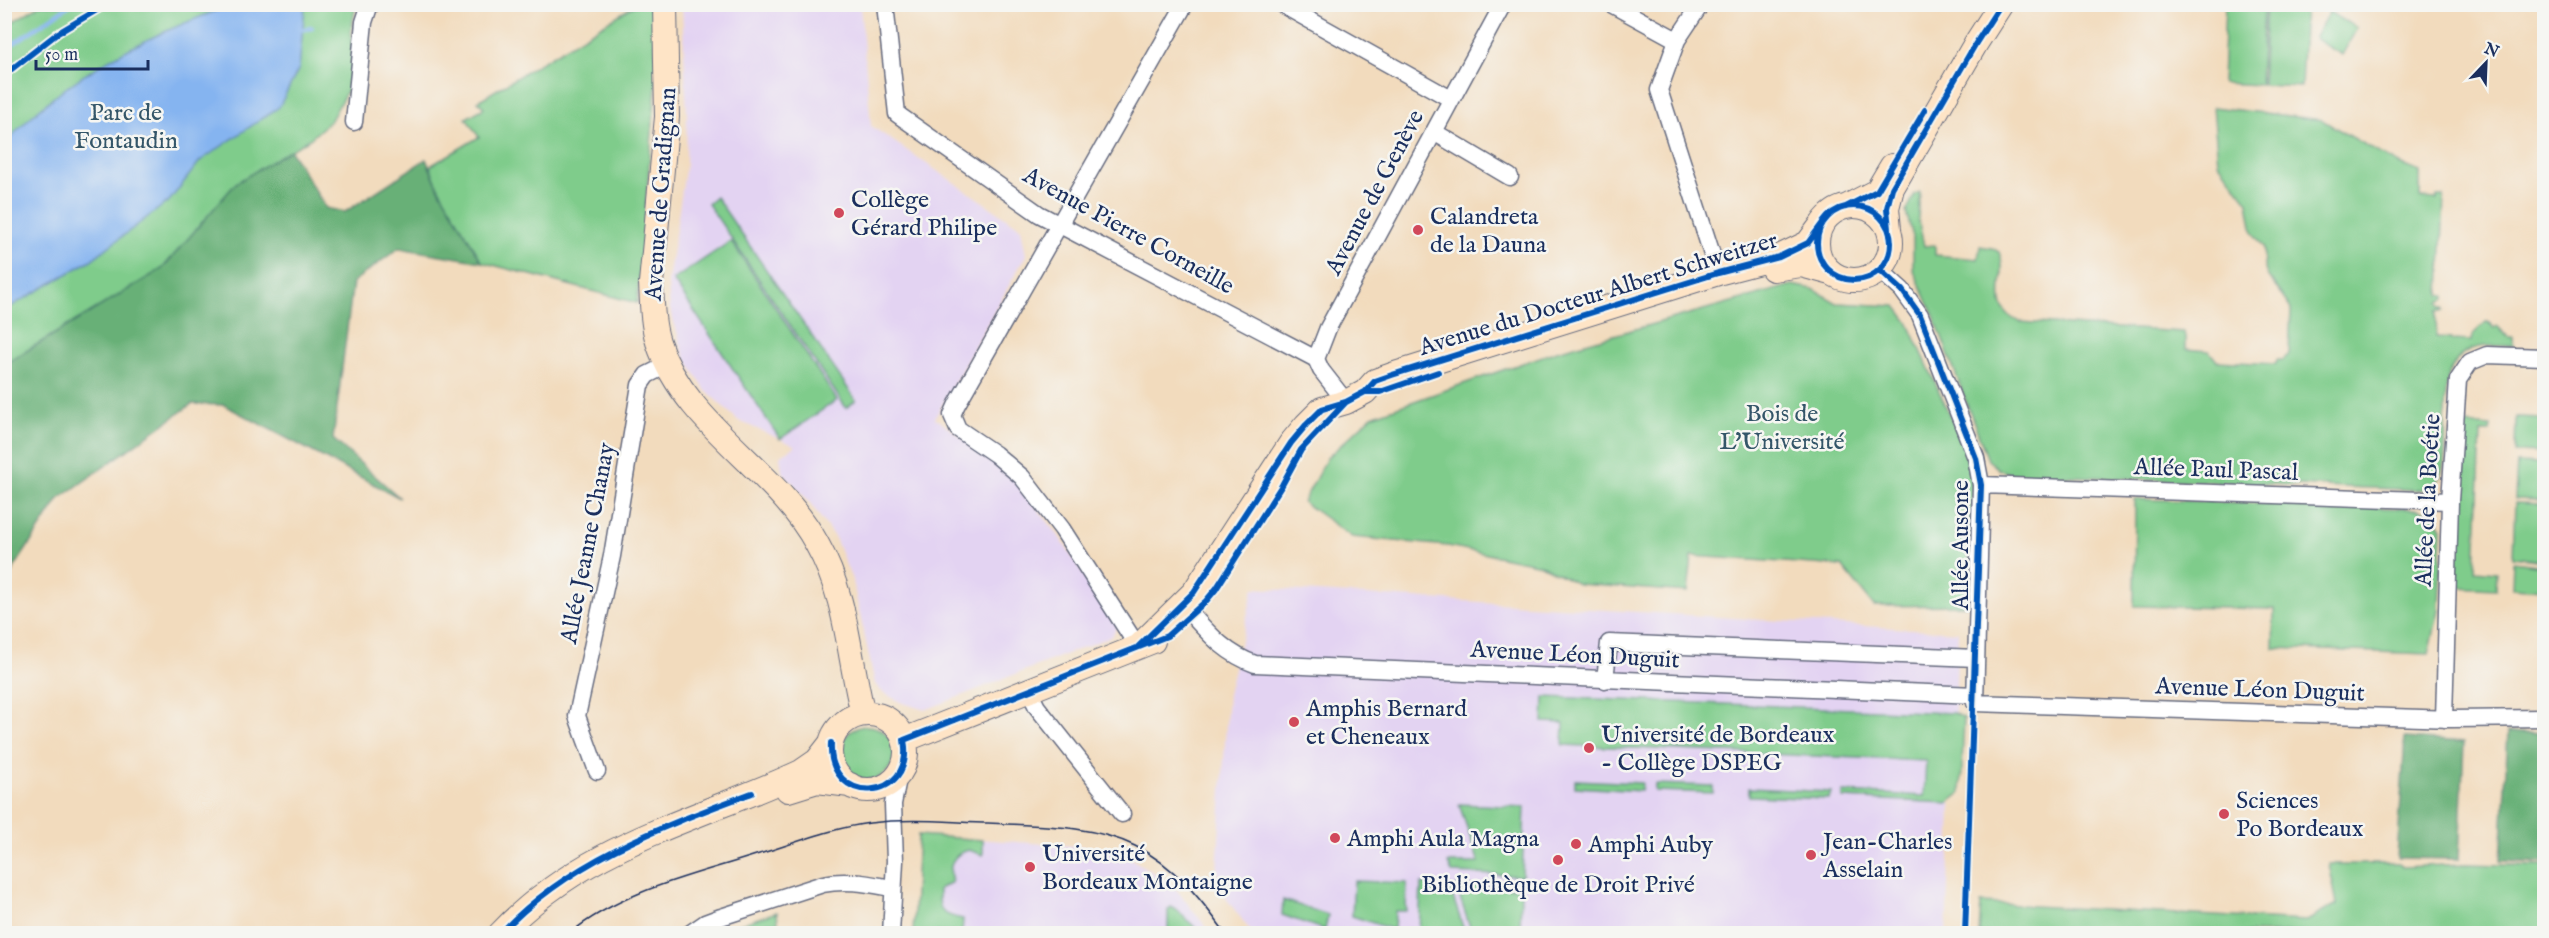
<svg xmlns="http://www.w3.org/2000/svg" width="2549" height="938" font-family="'IM FELL English',serif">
<rect width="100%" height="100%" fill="#f6f6f2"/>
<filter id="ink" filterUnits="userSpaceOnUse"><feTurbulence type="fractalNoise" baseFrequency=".0167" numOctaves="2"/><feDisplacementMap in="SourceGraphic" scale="12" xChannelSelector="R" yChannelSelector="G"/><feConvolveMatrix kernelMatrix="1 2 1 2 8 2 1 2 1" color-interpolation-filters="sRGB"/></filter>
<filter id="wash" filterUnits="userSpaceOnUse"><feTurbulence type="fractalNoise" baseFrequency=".008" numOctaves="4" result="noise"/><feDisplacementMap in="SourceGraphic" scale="24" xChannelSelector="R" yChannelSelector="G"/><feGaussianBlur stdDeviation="1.35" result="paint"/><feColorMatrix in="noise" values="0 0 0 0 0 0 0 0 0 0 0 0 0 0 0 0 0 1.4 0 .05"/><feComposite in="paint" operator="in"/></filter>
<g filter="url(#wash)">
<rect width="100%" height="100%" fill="#f2dbbd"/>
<path fill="#e3d3f2" d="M 682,5 L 860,5 L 871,126 L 1021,228 L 1026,255 L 935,418 L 992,459 L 1017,482 L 1058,535 L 1117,626 L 1112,636 L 925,710 L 900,702 L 882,692 L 875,684 L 853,582 L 835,538 L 810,503 L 782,471 L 780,456 L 796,446 L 739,421 L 706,391 L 685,358 L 670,309 L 668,282 L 686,164 L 687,114 Z
M 1254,588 L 1958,632 L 1946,933 L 1252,933 L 1226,898 L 1217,871 L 1228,694 Z
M 918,835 L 1115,849 L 1172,884 L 1211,933 L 913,934 Z"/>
<path fill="#7fcc8b" stroke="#4d7e74" stroke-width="1.5" d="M 40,5 L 356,5 L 351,31 L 353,66 L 349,87 L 331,120 L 310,139 L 236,183 L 162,269 L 5,364 L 4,23 L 9,24 Z
M 635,5 L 654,5 L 657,76 L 637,303 L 482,262 L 439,189 L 430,166 L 479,137 L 466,118 L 484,108 L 478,101 Z
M 2225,5 L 2264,5 L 2260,85 L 2222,83 Z
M 2266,5 L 2305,5 L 2301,87 L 2262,85 Z
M 2329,12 L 2357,28 L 2342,55 L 2314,38 Z
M 2213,107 L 2322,120 L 2399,164 L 2420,172 L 2420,198 L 2437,199 L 2437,196 L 2444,196 L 2440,295 L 2445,296 L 2445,300 L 2439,303 L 2441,308 L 2444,308 L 2444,311 L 2437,311 L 2436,337 L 2451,338 L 2451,340 L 2471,341 L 2472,335 L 2487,321 L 2494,328 L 2497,326 L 2508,337 L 2513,337 L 2513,346 C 2500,346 2485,344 2472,349 C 2416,371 2474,482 2420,490 L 2012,474 L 2000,470 L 1988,460 L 1934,316 L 1913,269 L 1913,237 L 1906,212 L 1915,194 L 1920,192 L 1918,218 L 1924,246 L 1935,245 L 1935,255 L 1978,259 L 1980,246 L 1992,248 L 1999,252 C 2010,276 1985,309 2020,322 L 2184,332 L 2186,336 L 2186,349 L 2209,351 L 2217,361 L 2276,364 L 2277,360 L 2283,360 L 2289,354 L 2291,309 L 2267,275 L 2264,266 L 2264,247 L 2253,233 L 2248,202 L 2218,162 Z
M 716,197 L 856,400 L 846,408 L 708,204 Z
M 731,241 L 837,400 L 780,439 L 673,280 Z
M 1792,285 L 1813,289 L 1837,303 L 1896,306 L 1908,322 L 1969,458 L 1973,489 L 1966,605 L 1874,606 L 1842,566 L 1692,556 L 1688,592 L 1578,584 L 1541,565 L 1448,546 L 1352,537 L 1303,502 L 1327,458 L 1372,416 L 1557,351 Z
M 2516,417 L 2544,418 L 2544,453 L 2515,452 Z
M 2462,424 L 2491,426 L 2490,432 L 2481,432 L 2475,570 L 2497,572 L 2496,589 L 2456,587 Z
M 2517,463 L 2538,464 L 2544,479 L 2544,500 L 2515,499 Z
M 2135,499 L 2418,509 L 2433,514 L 2442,528 L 2439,610 L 2429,654 L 2273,648 L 2274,609 L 2134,606 Z
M 2515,503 L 2544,504 L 2544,561 L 2513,557 Z
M 2513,562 L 2544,566 L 2544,590 L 2512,588 Z
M 1544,697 L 1954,713 L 1964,718 L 1961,793 L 1948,803 L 1843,798 L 1843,792 L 1924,796 L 1926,761 L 1563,745 L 1564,723 L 1543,722 Z
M840 753a27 27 0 1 1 54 0a27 27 0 1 1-54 0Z
M 1575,780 L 1642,783 L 1641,791 L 1575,787 Z
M 1655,784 L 1713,786 L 1713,793 L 1655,791 Z
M 1749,788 L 1831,792 L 1829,799 L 1749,796 Z
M 1459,804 L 1525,807 L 1522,876 L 1452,873 L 1448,863 L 1479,863 Z
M 918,835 L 983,840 L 983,855 L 969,850 C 952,854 948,866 952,882 L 939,889 C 938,911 941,915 963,919 L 962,933 L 913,933 Z
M 2329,864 L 2399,864 L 2403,867 L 2465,864 L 2544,866 L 2544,933 L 1979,933 L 1981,903 L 2307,921 L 2337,904 Z
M 1354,881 L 1407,883 L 1406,911 L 1395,911 L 1394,930 L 1352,916 Z
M 1421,884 L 1449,885 L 1465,933 L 1419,933 Z
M 1456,886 L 1521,888 L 1520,933 L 1472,933 Z
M 1283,900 L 1328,915 L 1325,930 L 1282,915 Z
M 1171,907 L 1177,910 L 1201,933 L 1168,933 L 1168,910 Z
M 777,912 L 778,924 L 768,923 L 767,933 L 739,933 L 740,924 Z"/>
<path fill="#67b077" stroke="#41706a" stroke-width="1.5" d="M 290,150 L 326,208 L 345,212 L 426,159 L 439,189 L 482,262 L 399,248 L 353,282 L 333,439 L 400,498 L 224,405 L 192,404 L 59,499 L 5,582 L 5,364 L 162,269 L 236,183 Z
M 2508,732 L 2544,734 L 2544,863 L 2501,861 Z
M 2405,738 L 2464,742 L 2459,859 L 2397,858 Z"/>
<path fill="#85b4f0" stroke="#5072a7" stroke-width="1.5" d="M 232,5 L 305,5 L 299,68 L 279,107 L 200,161 L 170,200 L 91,260 L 5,310 L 5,144 C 64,75 148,35 232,5 Z"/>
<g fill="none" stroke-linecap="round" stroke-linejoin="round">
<path stroke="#85b4f0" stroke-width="4.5" d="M 297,30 L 312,28
M 4,50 L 71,4"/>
</g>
</g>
<g filter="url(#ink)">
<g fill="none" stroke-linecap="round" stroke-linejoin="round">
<defs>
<path id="minor" d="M 885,4 L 897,114 L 1039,214 L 1316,359
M 1281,4 L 1451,99
M 1611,4 L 1677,40
M 1701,4 L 1677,40 L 1659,90 L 1718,273
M 354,122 L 364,22 L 370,4
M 1434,132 L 1510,177
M 1880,270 L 1902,290 L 1920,315 L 1976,458 L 1981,485 L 1975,703 L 2452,719 L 2544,718
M 1346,402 L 1321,370 L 1316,359 L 1328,328 L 1503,4
M 1981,485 L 2450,501
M 1192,615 C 1212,637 1227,654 1255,664 L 1975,695
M 1138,647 L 1062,529 L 1022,477 L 995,454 L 958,429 L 952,415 L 957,404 L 1185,4
M 1605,680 L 1609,643 L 1976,658
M 1029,691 L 1037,707 L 1122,814
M 2444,719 L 2450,501 L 2458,380 L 2470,362 L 2487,355 L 2544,357
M 597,771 L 577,716 L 612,556 L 640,385 L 647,375 L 667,365
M 689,934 L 705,923 L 721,917 L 823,884 C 846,879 869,884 892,888
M 891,934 L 895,861 L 893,804 L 899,774"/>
<path id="secondary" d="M 665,4 L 667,117 L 651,283 C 652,303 652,323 658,342 C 685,426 776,468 817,544 C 848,599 848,655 863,714
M1817 243a37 37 0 1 1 74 0a37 37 0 1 1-74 0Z
M 1846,207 L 1877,191 L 1892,166
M 1889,229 L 1887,208 L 1892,188 L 1976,43 L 2001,4
M 1773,269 L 1801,265 L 1831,273
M 1138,647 L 1194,592 L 1291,443 L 1306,425 L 1322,409 L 1346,402 L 1365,392 L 1375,381 L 1392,375 L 1718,273 L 1779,257 L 1808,243 L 1822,224
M830 752a38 38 0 1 1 76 0a38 38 0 1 1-76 0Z
M 904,740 L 1153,641
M 788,790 L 817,781 L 850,785
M 500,934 C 583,845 695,821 801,772 L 817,761 L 831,743"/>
</defs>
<use href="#minor" stroke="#666b7f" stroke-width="19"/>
<use href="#secondary" stroke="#666b7f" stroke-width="26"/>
<use href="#minor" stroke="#fff" stroke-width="16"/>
<use href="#secondary" stroke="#fee4c6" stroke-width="24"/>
<path stroke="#1b2f5e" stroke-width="1.5" d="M 569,934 C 623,890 691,876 756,855 C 793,844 831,828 870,823 C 909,818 949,822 988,823 C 1037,826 1090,824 1135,846 C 1175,866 1201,899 1226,934"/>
<defs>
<path id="cycleway" d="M 4,75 L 58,33 L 107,4
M1817 243a37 37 0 1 1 74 0a37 37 0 1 1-74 0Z
M 1846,207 L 1877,191 L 1925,110
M 1889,229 L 1887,208 L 1892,188 L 1976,43 L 2001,4
M 1880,270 L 1902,290 L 1920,315 L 1976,458 L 1981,485 L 1965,934
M 1365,392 L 1380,392 L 1438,372
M 1138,647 L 1194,592 L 1291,443 L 1306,425 L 1322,409 L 1346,402 L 1365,392 L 1375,381 L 1392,375 L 1718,273 L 1779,257 L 1808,243 L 1822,224
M 831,743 C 827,808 916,803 904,740 L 1167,636 L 1206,601 L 1216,589 L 1282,485 L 1301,450 L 1346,402
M 500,934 C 568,861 661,827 752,793"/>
</defs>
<use href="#cycleway" stroke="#f6f6f2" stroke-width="10"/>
<use href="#cycleway" stroke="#0057b8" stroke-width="6"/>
</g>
</g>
<g fill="#d1495b" stroke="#f6f6f2" stroke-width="2">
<circle cx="839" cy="213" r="6"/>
<circle cx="1418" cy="230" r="6"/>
<circle cx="1294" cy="722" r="6"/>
<circle cx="1589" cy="748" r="6"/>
<circle cx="2224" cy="814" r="6"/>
<circle cx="1335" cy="838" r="6"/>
<circle cx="1576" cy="844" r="6"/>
<circle cx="1811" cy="855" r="6"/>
<circle cx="1558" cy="860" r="6"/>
<circle cx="1030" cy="867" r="6"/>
</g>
<g text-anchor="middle" stroke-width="5" stroke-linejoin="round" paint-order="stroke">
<g font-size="24" fill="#345669" stroke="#f6f6f2">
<text x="126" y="120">Parc de<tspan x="126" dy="28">Fontaudin</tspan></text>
<text x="1782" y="421">Bois de<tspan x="1782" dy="28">L'Université</tspan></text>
</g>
<g font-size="24" fill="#1b2f5e" stroke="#f6f6f2">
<text transform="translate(1374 192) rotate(-62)" y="8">Avenue de Genève</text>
<text transform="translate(660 194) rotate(-86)" y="8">Avenue de Gradignan</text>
<text transform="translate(1129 230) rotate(29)" y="8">Avenue Pierre Corneille</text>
<text transform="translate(1598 293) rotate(-17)" y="8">Avenue du Docteur Albert Schweitzer</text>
<text transform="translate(2216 469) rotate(2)" y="8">Allée Paul Pascal</text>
<text transform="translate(2427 500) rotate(-87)" y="8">Allée de la Boétie</text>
<text transform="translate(587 543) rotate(-79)" y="8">Allée Jeanne Chanay</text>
<text transform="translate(1960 545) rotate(-90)" y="8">Allée Ausone</text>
<text transform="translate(1575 654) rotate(3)" y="8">Avenue Léon Duguit</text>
<text transform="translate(2260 689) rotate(2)" y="8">Avenue Léon Duguit</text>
</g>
<g font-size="24" fill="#1b2f5e" stroke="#f6f6f2" text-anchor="start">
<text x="851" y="207">Collège<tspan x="851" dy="28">Gérard Philipe</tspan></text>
<text x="1430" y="224">Calandreta<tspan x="1430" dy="28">de la Dauna</tspan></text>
<text x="1306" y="716">Amphis Bernard<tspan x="1306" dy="28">et Cheneaux</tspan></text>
<text x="1601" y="742">Université de Bordeaux<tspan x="1601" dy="28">- Collège DSPEG</tspan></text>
<text x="2236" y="808">Sciences<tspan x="2236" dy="28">Po Bordeaux</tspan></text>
<text x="1347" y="846">Amphi Aula Magna</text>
<text x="1823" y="849">Jean-Charles<tspan x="1823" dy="28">Asselain</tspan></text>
<text x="1588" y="852">Amphi Auby</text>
<text x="1042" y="861">Université<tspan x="1042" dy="28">Bordeaux Montaigne</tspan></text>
<text x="1558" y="892" text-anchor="middle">Bibliothèque de Droit Privé</text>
</g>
</g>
<rect width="2549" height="938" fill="none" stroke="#f6f6f2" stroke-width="24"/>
<g transform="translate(2486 63) rotate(23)" stroke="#f6f6f2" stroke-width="4.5" paint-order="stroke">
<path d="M0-4.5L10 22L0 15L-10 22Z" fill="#1b2f5e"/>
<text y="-9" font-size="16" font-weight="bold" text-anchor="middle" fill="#1b2f5e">N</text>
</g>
<path d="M36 60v9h112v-9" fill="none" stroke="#1b2f5e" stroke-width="3"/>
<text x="45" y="60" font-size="18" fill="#1b2f5e" stroke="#f6f6f2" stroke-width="4.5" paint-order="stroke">50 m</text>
</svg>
